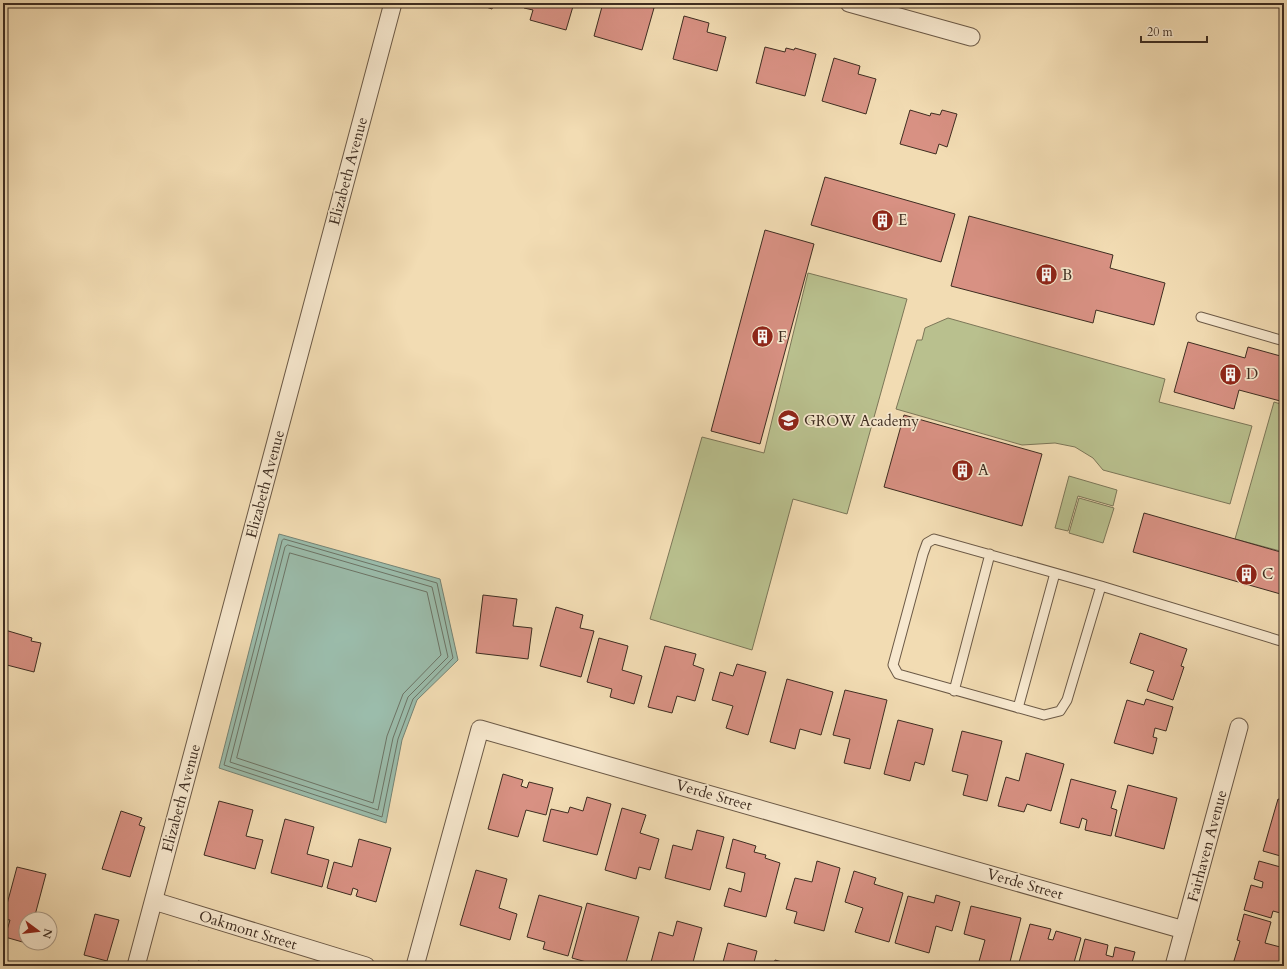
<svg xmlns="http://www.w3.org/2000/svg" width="1287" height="969" font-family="Cardo,serif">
<rect width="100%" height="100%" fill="#f2dcb3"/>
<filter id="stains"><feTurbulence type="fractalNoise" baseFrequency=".005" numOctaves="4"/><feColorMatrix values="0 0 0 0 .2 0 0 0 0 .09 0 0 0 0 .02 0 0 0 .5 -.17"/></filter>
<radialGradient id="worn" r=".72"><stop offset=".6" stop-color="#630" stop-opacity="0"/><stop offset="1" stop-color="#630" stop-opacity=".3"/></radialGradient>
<path fill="#b9c08e" stroke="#7c7658" d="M 808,273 L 907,299 L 847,514 L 793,499 L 752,650 L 650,619 L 702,437 L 764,453 Z
M 948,318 L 1165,379 L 1159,402 L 1252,426 L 1230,504 L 1103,470 L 1093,458 L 1075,447 L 1055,443 L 1022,445 L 896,409 L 917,340 L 922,340 L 925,328 Z
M 1274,402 L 1284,405 L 1284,552 L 1235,539 Z
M 1069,476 L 1117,490 L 1113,506 L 1078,496 L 1068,531 L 1055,528 Z
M 1079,498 L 1114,508 L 1103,543 L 1069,533 Z"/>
<path fill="#9bbcab" stroke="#768374" d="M 279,534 L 440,579 L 458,660 L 417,700 L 402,740 L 386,823 L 219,768 Z"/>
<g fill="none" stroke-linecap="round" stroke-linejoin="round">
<path stroke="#6c7466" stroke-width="1" d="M 284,539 L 437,583 L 453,658 L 413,699 L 398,739 L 382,817 L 224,765 L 282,541 Z
M 288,545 L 432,587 L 448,657 L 408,697 L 393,738 L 378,810 L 230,762 L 285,547 Z
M 290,553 L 427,592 L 441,655 L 403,694 L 387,736 L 373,803 L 237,758 Z"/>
</g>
<path fill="#d89183" stroke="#3e2d21" d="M 474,3 L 494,3 L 492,9 Z
M 526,3 L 574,3 L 566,30 L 530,20 L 533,10 L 524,8 Z
M 603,3 L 622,6 L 623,3 L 632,5 L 633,3 L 637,3 L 654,8 L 642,50 L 594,36 Z
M 684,16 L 709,23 L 707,32 L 726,37 L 717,71 L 673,59 Z
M 765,47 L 785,52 L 786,48 L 794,50 L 795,48 L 816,54 L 805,96 L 756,83 Z
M 834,58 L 860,66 L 858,74 L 876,79 L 866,114 L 822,101 Z
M 910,110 L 930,116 L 931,113 L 940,115 L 942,110 L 957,114 L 947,147 L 939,144 L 936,154 L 900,144 Z
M 825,177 L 955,214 L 941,262 L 811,225 Z
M 969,216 L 1113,255 L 1110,268 L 1165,283 L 1154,325 L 1096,310 L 1093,323 L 951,286 Z
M 765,230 L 814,244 L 760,444 L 711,431 Z
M 1188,342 L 1245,358 L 1248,347 L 1284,357 L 1284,402 L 1239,390 L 1234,409 L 1174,392 Z
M 904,415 L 1042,454 L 1022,526 L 884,487 Z
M 1144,513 L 1284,553 L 1284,595 L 1133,552 Z
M 483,595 L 517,599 L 513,626 L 532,628 L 528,659 L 476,653 Z
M 556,607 L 583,615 L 580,628 L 594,631 L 581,677 L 540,666 Z
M 5,630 L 32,638 L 31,641 L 41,643 L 34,672 L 3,664 L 3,637 Z
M 1140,633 L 1187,649 L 1181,666 L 1184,667 L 1173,700 L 1147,691 L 1154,671 L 1130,663 Z
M 599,638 L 628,646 L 622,670 L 642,676 L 634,704 L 610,697 L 612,689 L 587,682 Z
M 665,646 L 696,654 L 693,665 L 704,669 L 695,701 L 677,696 L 672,713 L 648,707 Z
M 737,664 L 766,672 L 748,735 L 726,728 L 733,706 L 712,700 L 720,672 L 733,676 Z
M 787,679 L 833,692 L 821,735 L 800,729 L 795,749 L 770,742 Z
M 845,690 L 887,700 L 870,769 L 844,763 L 850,739 L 833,735 Z
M 1146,699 L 1173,707 L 1166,731 L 1155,728 L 1153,737 L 1157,738 L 1153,754 L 1114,743 L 1127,700 L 1144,705 Z
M 898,720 L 933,729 L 924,765 L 915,762 L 910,781 L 884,774 Z
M 962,731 L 1002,741 L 987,801 L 963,795 L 968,775 L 952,771 Z
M 1026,753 L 1064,764 L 1051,811 L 1027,804 L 1024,812 L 998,806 L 1006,777 L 1019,781 Z
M 503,774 L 523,780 L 521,786 L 527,788 L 529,782 L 553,788 L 546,815 L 526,810 L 518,837 L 488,829 Z
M 1071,779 L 1116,791 L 1111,808 L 1117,810 L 1111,836 L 1085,830 L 1087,820 L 1082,818 L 1079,828 L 1060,823 Z
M 1128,785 L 1177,798 L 1164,849 L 1115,836 Z
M 587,797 L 611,804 L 597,855 L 543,841 L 551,809 L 568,813 L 570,807 L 583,811 Z
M 1278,799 L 1284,801 L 1284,857 L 1263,851 Z
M 219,801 L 253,810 L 246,836 L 263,840 L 255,869 L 204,855 Z
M 622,808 L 646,815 L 640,833 L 659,839 L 650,870 L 639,867 L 636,879 L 605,870 Z
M 121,811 L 142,818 L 139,825 L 145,827 L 130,877 L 102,869 Z
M 285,819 L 314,827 L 307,854 L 329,860 L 322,887 L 271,873 Z
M 697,830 L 724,837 L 710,890 L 665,878 L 673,845 L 692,850 Z
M 359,839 L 391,848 L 376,902 L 356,896 L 358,890 L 353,888 L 351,895 L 327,888 L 334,862 L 352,867 Z
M 733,839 L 756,846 L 754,852 L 766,855 L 765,858 L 780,863 L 766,917 L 724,906 L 729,888 L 741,892 L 745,873 L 726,868 Z
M 817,861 L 840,868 L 824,931 L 794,923 L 797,912 L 786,909 L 795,878 L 812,882 Z
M 1259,861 L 1284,868 L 1284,914 L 1273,911 L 1271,918 L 1244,910 L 1251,885 L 1262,888 L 1263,882 L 1254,879 Z
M 17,867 L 46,874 L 34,919 L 26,919 L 26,943 L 5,937 L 10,920 L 3,919 Z
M 476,870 L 507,879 L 499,908 L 517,914 L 510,940 L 460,925 Z
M 854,871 L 876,878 L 874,884 L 903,893 L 889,942 L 855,932 L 863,908 L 845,902 Z
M 539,895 L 582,907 L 568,956 L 543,949 L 545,942 L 527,937 Z
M 936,895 L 960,902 L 952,931 L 936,926 L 929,953 L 895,943 L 908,896 L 934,903 Z
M 587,903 L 639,917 L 625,966 L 601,966 L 572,958 Z
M 971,906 L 1021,918 L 1009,966 L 978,965 L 985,940 L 964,934 Z
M 95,914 L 119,920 L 107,961 L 84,955 Z
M 1244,914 L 1271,922 L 1265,943 L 1284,948 L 1284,966 L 1240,966 L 1233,964 L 1240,941 L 1237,940 Z
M 677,921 L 702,928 L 692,966 L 650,966 L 659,932 L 673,936 Z
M 1030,924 L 1051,929 L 1048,939 L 1053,940 L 1056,931 L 1081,938 L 1073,966 L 1018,966 Z
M 1085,939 L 1108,945 L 1106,955 L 1113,957 L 1115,947 L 1135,952 L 1131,966 L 1078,966 Z
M 728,943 L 757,951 L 753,966 L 722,966 Z
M 775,960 L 796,966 L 773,966 Z
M 198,961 L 218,966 L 197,966 Z
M 697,963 L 707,966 L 696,966 Z"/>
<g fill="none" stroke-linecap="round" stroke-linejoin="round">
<defs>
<path id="service" d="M 1201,317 L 1284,341
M 934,539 L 1101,586 L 1067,700 L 1060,711 L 1044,715 L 898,674 L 893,665 L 923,554 L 927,543 Z
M 1101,586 L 1284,642
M 954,691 L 990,554
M 1018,708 L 1055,573"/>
<path id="minor" d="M 849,3 L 971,37
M 154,901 L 366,966
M 136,966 L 393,3
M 415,966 L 480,729 L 1184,930
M 1174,966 L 1239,727"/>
</defs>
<use href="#service" stroke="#6b5946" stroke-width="11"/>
<use href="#minor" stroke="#6b5946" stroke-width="19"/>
<use href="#service" stroke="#f7e8ce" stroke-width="9"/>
<use href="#minor" stroke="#f7e8ce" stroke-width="17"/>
</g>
<defs>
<symbol id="building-disc" viewBox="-11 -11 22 22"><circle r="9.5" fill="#8f2418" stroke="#f7e8ce"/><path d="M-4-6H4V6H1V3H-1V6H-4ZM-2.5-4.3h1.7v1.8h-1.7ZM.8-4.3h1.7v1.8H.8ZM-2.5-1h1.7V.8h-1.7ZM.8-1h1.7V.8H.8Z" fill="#fff"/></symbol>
<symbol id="school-disc" viewBox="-11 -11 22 22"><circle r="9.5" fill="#8f2418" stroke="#f7e8ce"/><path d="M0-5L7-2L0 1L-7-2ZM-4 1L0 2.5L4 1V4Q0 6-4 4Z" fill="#fff"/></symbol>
</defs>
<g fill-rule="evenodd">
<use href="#building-disc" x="870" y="208" width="25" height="25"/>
<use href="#building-disc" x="1034" y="262" width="25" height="25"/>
<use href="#building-disc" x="750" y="324" width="25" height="25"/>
<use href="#building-disc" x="1218" y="362" width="25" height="25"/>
<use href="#school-disc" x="776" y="408" width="25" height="25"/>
<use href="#building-disc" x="950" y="458" width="25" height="25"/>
<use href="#building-disc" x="1234" y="562" width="25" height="25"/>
</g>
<g text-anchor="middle" stroke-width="3.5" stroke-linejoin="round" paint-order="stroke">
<g font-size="15" fill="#3e2d21" stroke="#f7e8ce">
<text transform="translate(348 171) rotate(-75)" y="5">Elizabeth Avenue</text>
<text transform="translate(265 484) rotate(-75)" y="5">Elizabeth Avenue</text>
<text transform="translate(714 795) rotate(16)" y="5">Verde Street</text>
<text transform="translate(181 798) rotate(-75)" y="5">Elizabeth Avenue</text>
<text transform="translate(1207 846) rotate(-75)" y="5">Fairhaven Avenue</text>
<text transform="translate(1025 884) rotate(16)" y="5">Verde Street</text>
<text transform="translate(248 930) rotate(17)" y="5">Oakmont Street</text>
</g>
<g font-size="15" fill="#3e2d21" stroke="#f7e8ce" text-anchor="start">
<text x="898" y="225">E</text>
<text x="1062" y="280">B</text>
<text x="778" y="342">F</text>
<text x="1246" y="379">D</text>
<text x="804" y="426">GROW Academy</text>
<text x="978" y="475">A</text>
<text x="1262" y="579">C</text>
</g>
</g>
<rect width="1287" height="969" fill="none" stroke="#f2dcb3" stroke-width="16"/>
<rect x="4" y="4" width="1279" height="961" fill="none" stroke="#3e2d21" stroke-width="2"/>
<rect x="8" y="8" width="1271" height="953" fill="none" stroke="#3e2d21"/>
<g transform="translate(38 931) rotate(105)"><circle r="19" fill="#f7e8ce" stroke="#ad9d89"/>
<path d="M0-3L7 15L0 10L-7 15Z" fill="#8f2418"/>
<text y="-6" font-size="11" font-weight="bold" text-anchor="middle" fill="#3e2d21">N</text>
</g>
<path d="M1141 36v6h66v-6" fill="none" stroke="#3e2d21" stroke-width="2"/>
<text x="1147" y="36" font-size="12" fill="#3e2d21" stroke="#f7e8ce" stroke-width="3" paint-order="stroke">20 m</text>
<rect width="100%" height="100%" filter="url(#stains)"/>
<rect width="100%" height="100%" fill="url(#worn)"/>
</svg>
